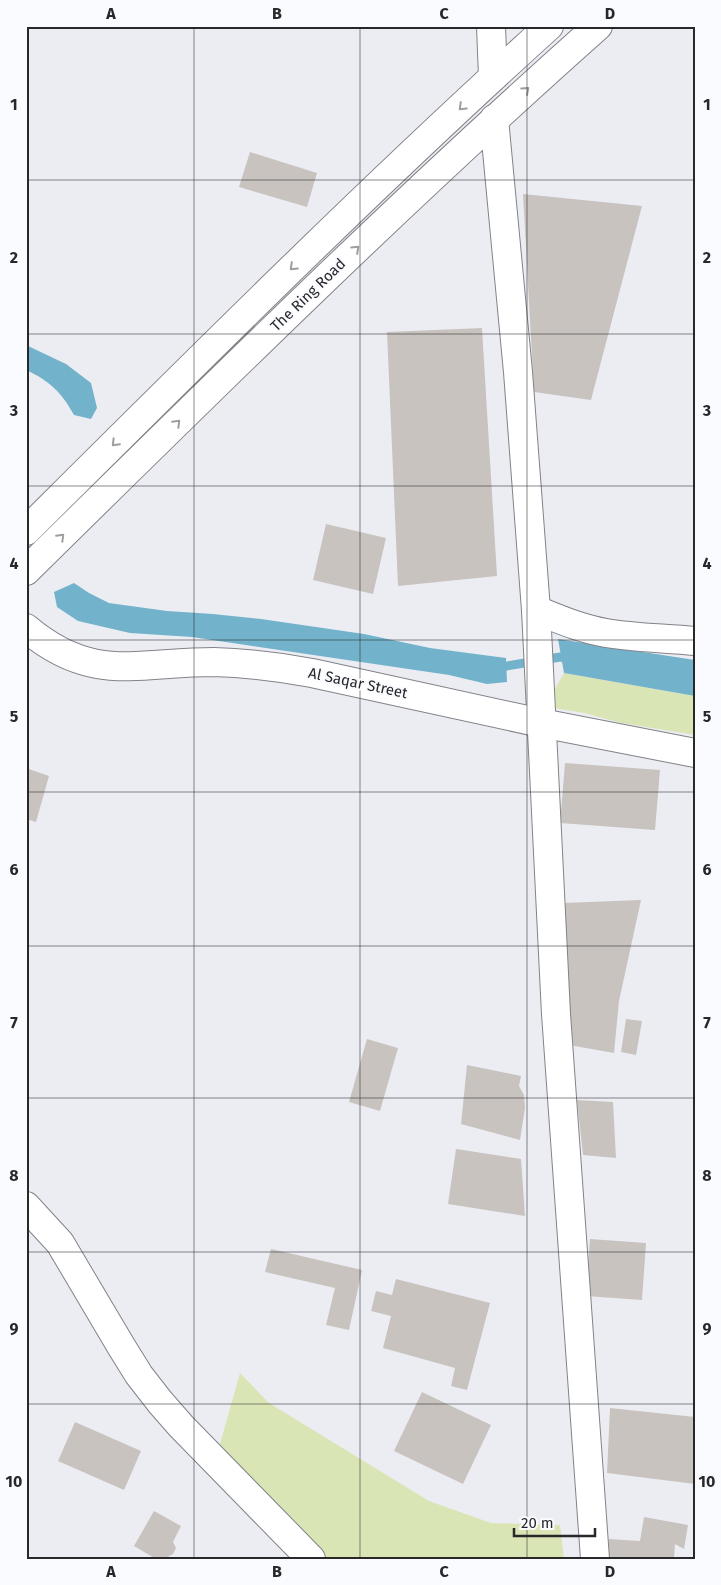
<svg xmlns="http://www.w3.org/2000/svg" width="721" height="1585" font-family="'Fira Sans',sans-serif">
<rect width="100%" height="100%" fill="#ecedf3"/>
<path fill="#dae5b5" d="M 564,673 L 695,696 L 695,735 L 621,723 L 584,713 L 554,708 L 553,692 Z
M 240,1373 L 269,1403 L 429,1501 L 491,1523 L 560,1525 L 564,1559 L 325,1559 L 218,1451 Z"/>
<path fill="#72b3cb" d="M 26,345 L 66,364 L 91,383 L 97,408 L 91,419 L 74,415 C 62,393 50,381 26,370 Z
M 74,583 L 89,593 L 109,603 L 167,611 L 213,614 L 261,619 L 364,634 L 430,648 L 506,658 L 507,682 L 487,684 L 449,675 L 192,637 L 130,633 L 78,621 L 57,607 L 54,592 Z
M 558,639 L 695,660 L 695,696 L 564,673 Z"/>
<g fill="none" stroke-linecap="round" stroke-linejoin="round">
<path stroke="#72b3cb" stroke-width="9" d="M 495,668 L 560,657 L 573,659"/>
</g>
<path fill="#c8c3bf" d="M 250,152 L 317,173 L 307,207 L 239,187 Z
M 523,194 L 642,206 L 591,400 L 534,392 Z
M 482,328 L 497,576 L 398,586 L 387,332 Z
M 326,524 L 386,538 L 373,594 L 313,580 Z
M 565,763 L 660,770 L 655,830 L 560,823 Z
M 26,768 L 49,776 L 36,822 L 26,819 Z
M 641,900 L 619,1001 L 614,1053 L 569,1045 L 563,903 Z
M 626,1019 L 642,1021 L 636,1055 L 621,1052 Z
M 367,1039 L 398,1048 L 380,1111 L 349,1102 Z
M 467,1065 L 521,1076 L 519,1086 L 524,1095 L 525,1108 L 520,1140 L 461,1124 Z
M 577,1100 L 613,1102 L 616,1158 L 583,1155 Z
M 456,1149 L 521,1159 L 525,1216 L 448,1204 Z
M 590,1239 L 646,1243 L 642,1300 L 586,1296 Z
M 271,1249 L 362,1270 L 349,1330 L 326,1325 L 335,1288 L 265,1272 Z
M 396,1279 L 490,1303 L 467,1390 L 451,1386 L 455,1368 L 383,1348 L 391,1316 L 371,1311 L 376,1291 L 392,1295 Z
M 422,1392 L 491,1425 L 463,1484 L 394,1451 Z
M 610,1408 L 695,1417 L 695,1484 L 607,1473 Z
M 75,1422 L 141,1451 L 124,1490 L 58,1461 Z
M 154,1511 L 181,1526 L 173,1542 L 176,1548 L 173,1554 L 164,1559 L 156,1559 L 134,1546 Z
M 644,1517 L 688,1525 L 684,1549 L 675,1544 L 674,1559 L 607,1559 L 609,1539 L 640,1541 Z"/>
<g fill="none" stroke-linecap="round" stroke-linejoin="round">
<defs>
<path id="street" d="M 491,26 L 493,77
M 536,610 C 559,619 581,629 606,633 C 635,638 665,638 695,641
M 26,628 C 92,684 138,662 214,662 C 247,663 280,667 312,673 L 541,723 L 695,753
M 26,1206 L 60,1243 L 121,1346 L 139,1375 L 160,1402 L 181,1426 L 311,1559"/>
<path id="secondary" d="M 494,119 L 518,372 L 536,610 L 556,1014 L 595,1559"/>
<path id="highway" d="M 26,531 C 198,360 369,189 549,26
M 26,571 C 214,386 401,201 598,26"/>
</defs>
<use href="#street" stroke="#828389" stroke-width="30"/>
<use href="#secondary" stroke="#828389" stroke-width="30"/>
<use href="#highway" stroke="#828389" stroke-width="30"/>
<use href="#street" stroke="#fff" stroke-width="28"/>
<use href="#secondary" stroke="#fff" stroke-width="28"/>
<use href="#highway" stroke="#fff" stroke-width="28"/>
</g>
<defs><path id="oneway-chevron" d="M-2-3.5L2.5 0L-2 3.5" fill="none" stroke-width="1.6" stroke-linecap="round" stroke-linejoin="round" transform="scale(1.25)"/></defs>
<g stroke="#9e9ea0">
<use href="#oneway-chevron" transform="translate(526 90) rotate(-42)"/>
<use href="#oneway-chevron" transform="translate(462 107) rotate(136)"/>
<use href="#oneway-chevron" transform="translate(356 249) rotate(-43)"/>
<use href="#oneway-chevron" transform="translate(293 267) rotate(136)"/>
<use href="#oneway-chevron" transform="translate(177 423) rotate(-45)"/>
<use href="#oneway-chevron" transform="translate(115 443) rotate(135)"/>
<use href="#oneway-chevron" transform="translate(61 537) rotate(-45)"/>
</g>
<path fill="none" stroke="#28282b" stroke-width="1" stroke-opacity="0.55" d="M 194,26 L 194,1559M 360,26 L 360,1559M 527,26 L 527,1559M 26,180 L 695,180M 26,334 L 695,334M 26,486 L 695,486M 26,640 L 695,640M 26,792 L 695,792M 26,946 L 695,946M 26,1098 L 695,1098M 26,1252 L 695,1252M 26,1404 L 695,1404"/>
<g text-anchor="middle" stroke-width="4" stroke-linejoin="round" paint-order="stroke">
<g font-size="15" fill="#28282b" stroke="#fafbff">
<text transform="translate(308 295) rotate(-44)" y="5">The Ring Road</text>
<text transform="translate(358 683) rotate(12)" y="5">Al Saqar Street</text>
</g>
</g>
<rect width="721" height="1585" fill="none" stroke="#fafbff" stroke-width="55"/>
<path d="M514 1528v8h81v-8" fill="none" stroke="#28282b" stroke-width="2.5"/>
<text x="521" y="1528" font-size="15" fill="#28282b" stroke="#fafbff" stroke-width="4" paint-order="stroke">20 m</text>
<rect x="28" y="28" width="666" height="1530" fill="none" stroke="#28282b" stroke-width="2"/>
<g font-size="16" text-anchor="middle" font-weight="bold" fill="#28282b">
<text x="111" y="19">A</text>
<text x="277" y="19">B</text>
<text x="444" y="19">C</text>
<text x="610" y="19">D</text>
<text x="14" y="110">1</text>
<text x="707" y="110">1</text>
<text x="14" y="263">2</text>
<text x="707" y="263">2</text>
<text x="14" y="416">3</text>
<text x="707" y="416">3</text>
<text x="14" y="569">4</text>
<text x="707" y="569">4</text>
<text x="14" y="722">5</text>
<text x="707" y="722">5</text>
<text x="14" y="875">6</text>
<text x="707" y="875">6</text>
<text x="14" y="1028">7</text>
<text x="707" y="1028">7</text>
<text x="14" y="1181">8</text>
<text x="707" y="1181">8</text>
<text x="14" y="1334">9</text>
<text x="707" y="1334">9</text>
<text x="14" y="1487">10</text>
<text x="707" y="1487">10</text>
<text x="111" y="1577">A</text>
<text x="277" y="1577">B</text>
<text x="444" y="1577">C</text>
<text x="610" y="1577">D</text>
</g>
</svg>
